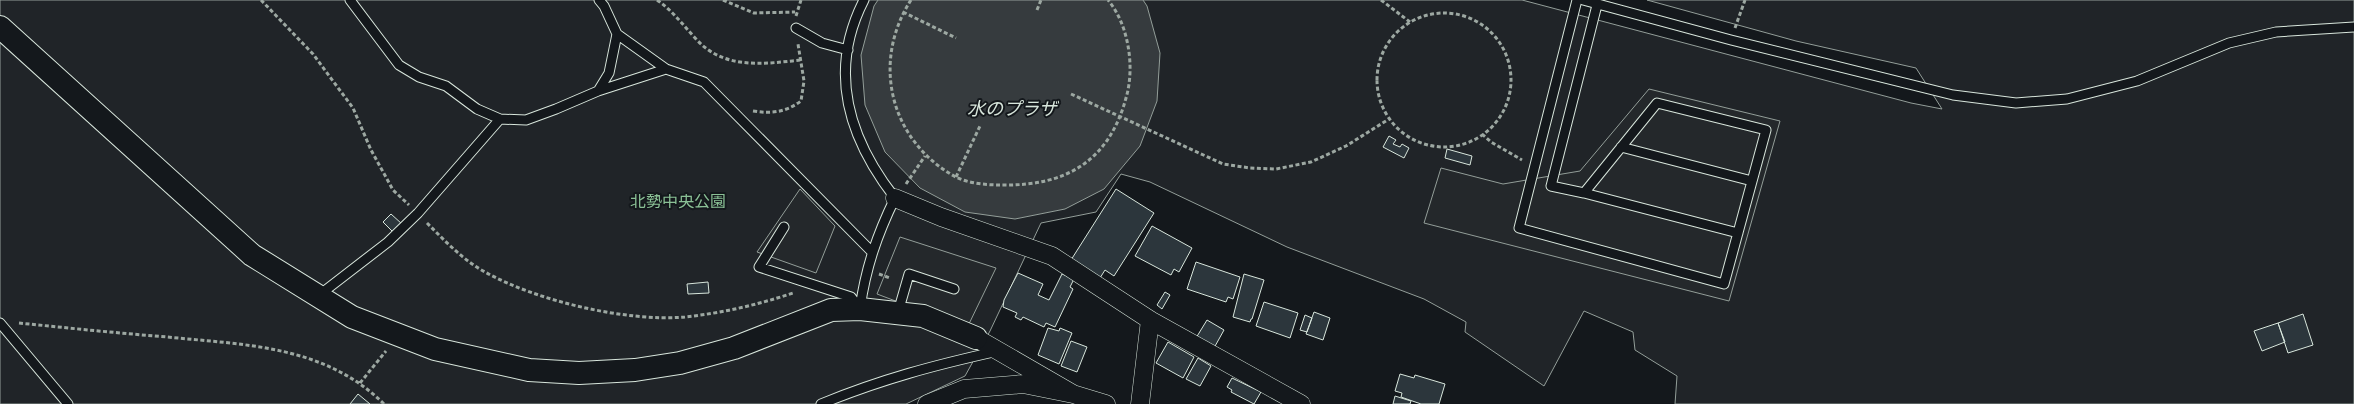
<svg xmlns="http://www.w3.org/2000/svg" width="2354" height="404" font-family="'Roboto Condensed','Noto Sans JP',sans-serif">
<rect width="100%" height="100%" fill="#14181c"/>
<path fill="#202428" stroke="#939e99" d="M 0,0 L 1522,0 L 1911,103 L 1942,109 L 1916,68 L 1796,41 L 1647,0 L 2354,0 L 2354,404 L 1675,404 L 1677,376 L 1635,350 L 1633,332 L 1584,311 L 1544,386 L 1465,332 L 1466,322 L 1424,299 L 1287,247 L 1150,182 L 1121,174 L 1096,212 L 1041,223 L 990,331 L 965,376 L 906,404 L 0,404 Z"/>
<path fill="#24282b" stroke="#939e99" d="M 1649,89 L 1780,121 L 1729,301 L 1424,223 L 1441,168 L 1503,184 L 1580,171 Z
M 800,189 L 835,226 L 816,273 L 757,252 Z
M 900,237 L 996,268 L 967,328 L 877,294 Z"/>
<path fill="#363b3e" stroke="#939e99" d="M 878,0 L 1143,0 L 1147,6 L 1160,53 L 1157,101 L 1140,146 L 1104,189 L 1065,209 L 1015,219 L 965,212 L 920,188 L 885,152 L 865,105 L 861,55 L 874,6 Z"/>
<path fill="#2c363c" stroke="#d8e6dc" d="M 1389,136 L 1396,140 L 1393,144 L 1400,147 L 1402,144 L 1409,148 L 1404,158 L 1383,147 Z
M 1447,149 L 1472,156 L 1470,165 L 1445,158 Z
M 1116,189 L 1154,213 L 1114,276 L 1105,270 L 1100,278 L 1071,260 Z
M 391,214 L 402,224 L 394,233 L 383,222 Z
M 1152,226 L 1192,248 L 1179,272 L 1174,269 L 1171,275 L 1135,256 Z
M 1196,262 L 1240,277 L 1233,299 L 1228,297 L 1226,302 L 1187,289 Z
M 1018,273 L 1043,284 L 1038,295 L 1049,300 L 1062,274 L 1074,279 L 1070,287 L 1073,289 L 1055,327 L 1046,323 L 1044,327 L 1023,317 L 1021,320 L 1015,317 L 1017,313 L 1003,307 L 1004,300 Z
M 1244,274 L 1264,280 L 1252,319 L 1251,319 L 1250,322 L 1233,317 Z
M 708,282 L 709,293 L 688,294 L 687,284 Z
M 1165,292 L 1170,295 L 1162,309 L 1157,305 Z
M 1264,302 L 1298,313 L 1290,338 L 1256,326 Z
M 1314,312 L 1330,318 L 1323,340 L 1306,334 Z
M 2303,314 L 2313,345 L 2288,353 L 2278,323 Z
M 1305,315 L 1312,318 L 1307,332 L 1300,330 Z
M 1207,320 L 1224,330 L 1214,348 L 1196,338 Z
M 2278,323 L 2285,342 L 2262,351 L 2254,331 Z
M 1048,328 L 1059,331 L 1060,328 L 1072,333 L 1059,364 L 1038,355 Z
M 1071,341 L 1087,347 L 1077,372 L 1061,366 Z
M 1168,342 L 1194,357 L 1183,378 L 1156,363 Z
M 1198,358 L 1211,366 L 1200,386 L 1186,379 Z
M 1400,374 L 1414,378 L 1415,375 L 1445,384 L 1439,404 L 1421,404 L 1401,397 L 1402,393 L 1395,391 Z
M 1232,378 L 1261,392 L 1254,404 L 1231,392 L 1232,390 L 1227,387 Z
M 358,394 L 370,404 L 350,404 Z
M 1395,396 L 1411,401 L 1410,404 L 1393,404 Z"/>
<g fill="none" stroke-linecap="round" stroke-linejoin="round">
<defs>
<path id="service" d="M 350,0 L 399,65 L 419,77 L 446,86 L 477,109 L 500,119 L 526,120 L 556,109 L 598,91 L 666,69
M 599,0 L 604,6 L 617,34 L 666,69 L 704,82 L 872,252
M 1577,0 L 1519,228 L 1724,284 L 1766,130 L 1657,103 L 1584,193 L 1551,186 L 1597,5
M 1583,0 L 1731,40 L 1953,95 L 2016,103 L 2067,99 L 2137,81 L 2229,43 L 2276,32 L 2354,27
M 796,28 L 822,43 L 848,50
M 598,91 L 609,73 L 617,34
M 1621,147 L 1752,181
M 1584,193 L 1738,233
M 784,227 L 759,267 L 851,297 L 858,306
M 318,296 L 388,242 L 418,213 L 500,119
M 860,308 C 866,267 877,235 895,198 C 849,139 827,72 864,0
M 898,312 L 909,274 L 954,289
M 0,323 L 68,404
M 821,404 C 882,379 935,365 998,351"/>
<path id="minor" d="M 895,198 L 941,217 L 1052,256 L 1150,320 L 1301,404
M 976,338 L 1073,394 L 1106,404
M 927,404 L 964,389 L 1023,384 L 1073,394
M 1140,404 L 1150,320"/>
<path id="tertiary" d="M 0,27 L 252,255 L 352,317 L 435,349 L 529,370 L 579,373 L 635,370 L 680,363 L 734,348 L 831,310 L 860,309 L 923,316 L 976,338"/>
</defs>
<use href="#service" stroke="#d8e6dc" stroke-width="11"/>
<use href="#minor" stroke="#d8e6dc" stroke-width="19"/>
<use href="#tertiary" stroke="#d8e6dc" stroke-width="24"/>
<path stroke="#9da8a2" stroke-width="3" stroke-dasharray="4 2.5" stroke-linecap="butt" d="M 261,0 L 313,54 L 353,108 L 371,150 L 393,190 L 409,205
M 657,0 C 673,11 683,25 696,39 C 724,70 763,64 801,60
M 723,0 L 754,13 L 795,12
M 911,0 C 871,62 890,140 954,176 C 968,184 988,185 1003,185 C 1066,186 1109,161 1126,98 C 1135,68 1129,25 1108,0
M 1381,0 L 1410,22
M 1037,10 L 1041,0
M 903,12 L 956,38
M1377 80a67 67 0 1 1 134 0a67 67 0 1 1-134 0Z
M 796,16 L 801,0
M 1735,28 L 1745,0
M 1071,94 L 1223,164 L 1250,168 L 1276,169 L 1311,162 L 1346,146 L 1389,119
M 753,111 C 772,114 786,112 801,101 L 804,81 L 798,44
M 1482,134 L 1491,142 L 1522,160
M 956,177 L 980,126
M 906,184 L 925,156
M 427,223 C 445,241 463,260 485,272 C 537,301 626,322 685,317 C 722,313 757,305 793,293
M 879,274 L 890,278
M 19,323 C 68,328 117,333 167,337 C 246,345 324,345 384,404
M 360,383 L 386,351"/>
<use href="#service" stroke="#14181c" stroke-width="9"/>
<use href="#minor" stroke="#14181c" stroke-width="18"/>
<use href="#tertiary" stroke="#14181c" stroke-width="22"/>
</g>
<g text-anchor="middle" stroke-width="4" stroke-linejoin="round" paint-order="stroke">
<g font-size="16" fill="#8ac095" stroke="#14181c">
<text x="678" y="207">北勢中央公園</text>
</g>
<g font-size="18" font-style="italic" fill="#d8e6dc" stroke="#14181c">
<text x="1012" y="115">水のプラザ</text>
</g>
</g>
</svg>
